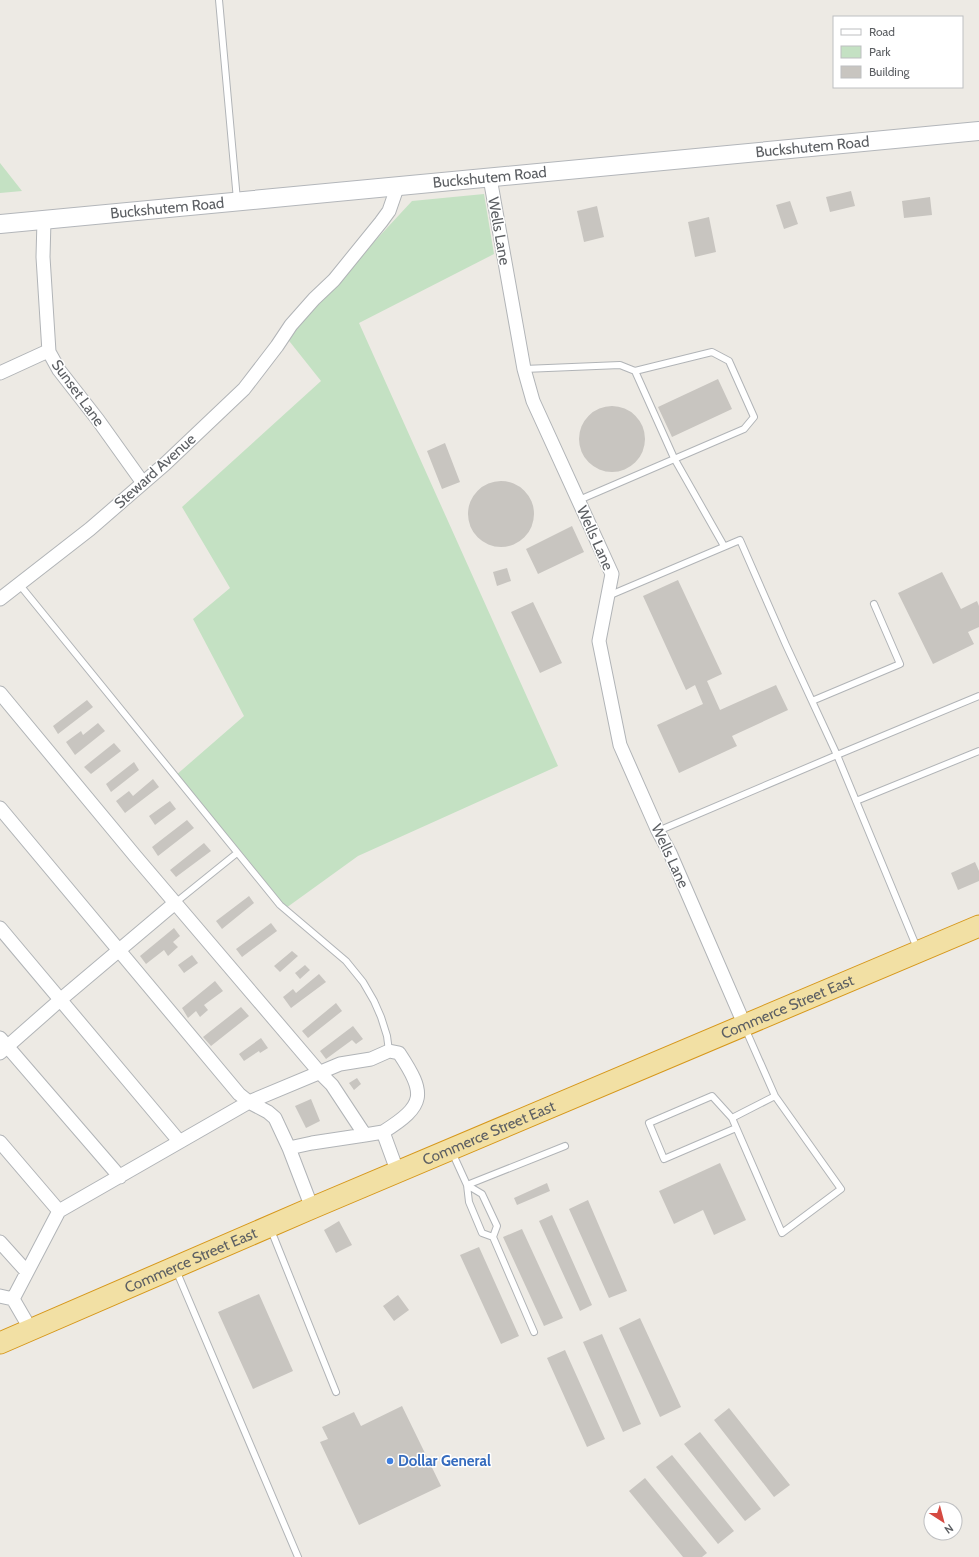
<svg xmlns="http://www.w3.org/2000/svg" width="979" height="1557" font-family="Cabin,sans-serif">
<rect width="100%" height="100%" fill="#edeae4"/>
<path fill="#c4e1c3" d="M 0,163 L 22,191 L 0,193 Z
M 484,194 L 494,254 L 359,323 L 558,766 L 358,856 L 286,908 L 175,776 L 244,716 L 193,619 L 230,588 L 182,507 L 321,381 L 286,337 L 412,201 Z"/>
<path fill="#c8c5c0" d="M 851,191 L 855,206 L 830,212 L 826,197 Z
M 930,197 L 932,215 L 904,218 L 902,201 Z
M 790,201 L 798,224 L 784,229 L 776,205 Z
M 597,206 L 604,237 L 584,242 L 577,211 Z
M 709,217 L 716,252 L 695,257 L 688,222 Z
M 718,379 L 732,409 L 672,437 L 658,407 Z
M579 439a33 33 0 1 1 66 0a33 33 0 1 1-66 0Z
M 445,443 L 460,482 L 442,489 L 427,451 Z
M468 514a33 33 0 1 1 66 0a33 33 0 1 1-66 0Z
M 572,526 L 584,552 L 538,574 L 526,549 Z
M 507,568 L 511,581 L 497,586 L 493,572 Z
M 942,572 L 961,609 L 977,601 L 979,606 L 979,627 L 968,632 L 974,644 L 933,664 L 898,593 Z
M 678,580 L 722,674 L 707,681 L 720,710 L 776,685 L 788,710 L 732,736 L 737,746 L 679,773 L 657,725 L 703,704 L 695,685 L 686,690 L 643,596 Z
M 533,602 L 562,663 L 540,673 L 511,612 Z
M 87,700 L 93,707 L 58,734 L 53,726 Z
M 98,723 L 105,731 L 75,755 L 66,742 L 81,731 L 83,735 Z
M 114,743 L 121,751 L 91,774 L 84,767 Z
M 134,762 L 139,770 L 111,792 L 106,784 Z
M 153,779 L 159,787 L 125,813 L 116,801 L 129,791 L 133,796 Z
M 170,801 L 176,809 L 155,825 L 149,816 Z
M 187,820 L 194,828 L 158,856 L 152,847 Z
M 204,843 L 211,851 L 176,877 L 170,870 Z
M 975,862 L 979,871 L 979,881 L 958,890 L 951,873 Z
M 249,896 L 254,903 L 222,929 L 216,921 Z
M 271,923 L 277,931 L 242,957 L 236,949 Z
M 174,928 L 180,936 L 173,942 L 178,947 L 168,956 L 164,950 L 146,964 L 140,956 Z
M 292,951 L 298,956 L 280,972 L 274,966 Z
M 192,955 L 198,963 L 184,973 L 178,965 Z
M 305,965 L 310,970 L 300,979 L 295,973 Z
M 319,974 L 326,982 L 291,1008 L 283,997 L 293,989 L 296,993 Z
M 215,981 L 223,991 L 204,1005 L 208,1010 L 200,1017 L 196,1011 L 188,1018 L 182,1008 Z
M 336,1003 L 342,1011 L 308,1038 L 302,1031 Z
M 241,1007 L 249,1016 L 211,1046 L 203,1037 Z
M 353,1026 L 363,1039 L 356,1044 L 352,1040 L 326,1059 L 320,1051 Z
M 261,1038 L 268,1048 L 260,1053 L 259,1051 L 244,1061 L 239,1054 Z
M 357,1078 L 361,1084 L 354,1090 L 349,1083 Z
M 311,1099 L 320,1121 L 306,1128 L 295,1106 Z
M 720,1163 L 746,1220 L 714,1235 L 703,1210 L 674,1224 L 659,1191 Z
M 547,1183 L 550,1191 L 517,1205 L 514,1198 Z
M 588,1200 L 627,1291 L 609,1298 L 569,1209 Z
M 552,1215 L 592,1305 L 580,1311 L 539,1221 Z
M 339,1221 L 352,1245 L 336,1253 L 324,1230 Z
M 522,1229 L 563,1318 L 544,1326 L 503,1237 Z
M 479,1247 L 519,1336 L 501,1344 L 460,1255 Z
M 259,1294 L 293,1371 L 253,1389 L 218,1312 Z
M 398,1295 L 409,1310 L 394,1321 L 383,1306 Z
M 640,1318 L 681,1407 L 660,1417 L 619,1328 Z
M 602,1334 L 641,1424 L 623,1432 L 583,1342 Z
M 565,1350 L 605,1439 L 587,1447 L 547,1358 Z
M 402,1406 L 441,1486 L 359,1525 L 320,1442 L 328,1439 L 322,1427 L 354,1412 L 361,1426 Z
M 729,1408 L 790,1485 L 774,1497 L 714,1420 Z
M 700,1432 L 761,1509 L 745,1521 L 684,1444 Z
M 672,1455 L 734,1531 L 718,1544 L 656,1467 Z
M 645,1478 L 707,1553 L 702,1557 L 683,1557 L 629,1491 Z"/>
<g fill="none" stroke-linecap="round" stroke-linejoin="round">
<defs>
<path id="service" d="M 219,0 L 237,200
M 524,369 L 620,365 L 635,371 L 674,458 L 724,546
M 579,500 L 744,429 L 754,417 L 729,361 L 712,352 L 635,371
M 19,584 L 280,905 L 346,961 L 363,982 L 374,1001 L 381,1017 L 387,1036 L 389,1051
M 608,596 L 740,540 L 786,645 L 837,755 L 979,696
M 812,701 L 900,664 L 874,604
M 856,801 L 979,751
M 658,831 L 837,755 L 917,948
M 175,903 L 237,853
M 732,1118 L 775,1096
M 736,1128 L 664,1159 L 649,1123 L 712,1096 L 732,1118 L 782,1233 L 841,1189 L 775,1096 L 745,1028
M 452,1152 L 467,1185 L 565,1146
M 467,1185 L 482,1194 L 497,1226 L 493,1237 L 482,1233 L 469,1202 Z
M 271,1230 L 336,1392
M 493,1237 L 534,1332
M 176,1270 L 298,1557"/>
<path id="minor" d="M 490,178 L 524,369 L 533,401 L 612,574 L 599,641 L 620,745 L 658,831 L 670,853 L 745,1026
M 44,220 L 43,257 L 49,352 L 59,370 L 98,420 L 143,483
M 0,373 L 48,351
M 0,599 L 90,529 L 165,464 L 244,389 L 277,346 L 291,325 L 314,299 L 334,280 L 381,222 L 389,211 L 398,185
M 0,693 L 136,857 L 320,1073 L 332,1085 L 365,1135 L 383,1132
M 0,808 L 239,1094 L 249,1102 L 268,1112 L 275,1118 L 289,1148 L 312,1208
M 0,928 L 179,1141
M 0,1038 L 120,1177
M 0,1053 L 60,1000 L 175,903
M 0,1142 L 59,1211
M 289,1148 L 312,1143 L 365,1135
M 0,1242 L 27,1272
M 0,1296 L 13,1299 L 59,1211 L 249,1102 L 340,1064 L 371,1059 L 389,1051 L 399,1053 C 426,1094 426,1105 383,1132 L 398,1173
M 13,1299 L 31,1330"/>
<g id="secondary">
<path id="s1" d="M 0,224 L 979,131"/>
</g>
<g id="trunk">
<path id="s2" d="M 0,1343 L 312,1208 L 979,926"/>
</g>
</defs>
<use href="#service" stroke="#b1b4b7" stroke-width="8"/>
<use href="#minor" stroke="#b1b4b7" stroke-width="15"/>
<use href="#secondary" stroke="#b3b6ba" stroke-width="20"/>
<use href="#trunk" stroke="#d6971a" stroke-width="23"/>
<use href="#service" stroke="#fff" stroke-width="6"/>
<use href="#minor" stroke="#fff" stroke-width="13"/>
<use href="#secondary" stroke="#fff" stroke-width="18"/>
<use href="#trunk" stroke="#f2e0a4" stroke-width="21"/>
</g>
<circle fill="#3f7fe0" stroke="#fff" stroke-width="1.5" cx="390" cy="1461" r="4"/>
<g text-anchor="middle" stroke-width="3" stroke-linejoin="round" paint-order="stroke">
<g font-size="15" fill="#5c5f63" stroke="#fff">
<text dy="5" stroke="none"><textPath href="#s1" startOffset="816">Buckshutem Road</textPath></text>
<text dy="5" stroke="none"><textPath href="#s1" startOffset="492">Buckshutem Road</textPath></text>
<text dy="5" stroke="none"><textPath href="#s1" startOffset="168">Buckshutem Road</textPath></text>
<text transform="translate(499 231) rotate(80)" y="5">Wells Lane</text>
<text transform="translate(78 393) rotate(54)" y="5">Sunset Lane</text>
<text transform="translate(155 471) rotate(-42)" y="5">Steward Avenue</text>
<text transform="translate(595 538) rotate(66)" y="5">Wells Lane</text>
<text transform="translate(670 856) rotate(65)" y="5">Wells Lane</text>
<text dy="5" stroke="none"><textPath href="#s2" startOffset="856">Commerce Street East</textPath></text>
<text dy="5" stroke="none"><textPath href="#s2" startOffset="532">Commerce Street East</textPath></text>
<text dy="5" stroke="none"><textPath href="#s2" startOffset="208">Commerce Street East</textPath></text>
</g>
<g font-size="15" font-weight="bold" fill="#366cbe" stroke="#fff" text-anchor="start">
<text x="398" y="1466">Dollar General</text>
</g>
</g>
<rect x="833" y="16" width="130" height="72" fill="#ffffff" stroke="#bebfc1"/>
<rect x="841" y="29" width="20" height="6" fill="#ffffff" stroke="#bebfc1"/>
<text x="869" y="36" font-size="12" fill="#5c5f63">Road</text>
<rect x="841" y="46" width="20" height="12" fill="#c4e1c3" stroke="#bebfc1"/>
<text x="869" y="56" font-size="12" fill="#5c5f63">Park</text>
<rect x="841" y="66" width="20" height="12" fill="#c8c5c0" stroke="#bebfc1"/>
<text x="869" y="76" font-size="12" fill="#5c5f63">Building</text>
<g transform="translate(943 1521) rotate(144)"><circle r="19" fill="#ffffff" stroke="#bebfc1"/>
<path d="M0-3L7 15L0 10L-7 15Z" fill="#d54a42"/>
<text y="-6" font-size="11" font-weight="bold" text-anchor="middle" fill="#5c5f63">N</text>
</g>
</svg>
